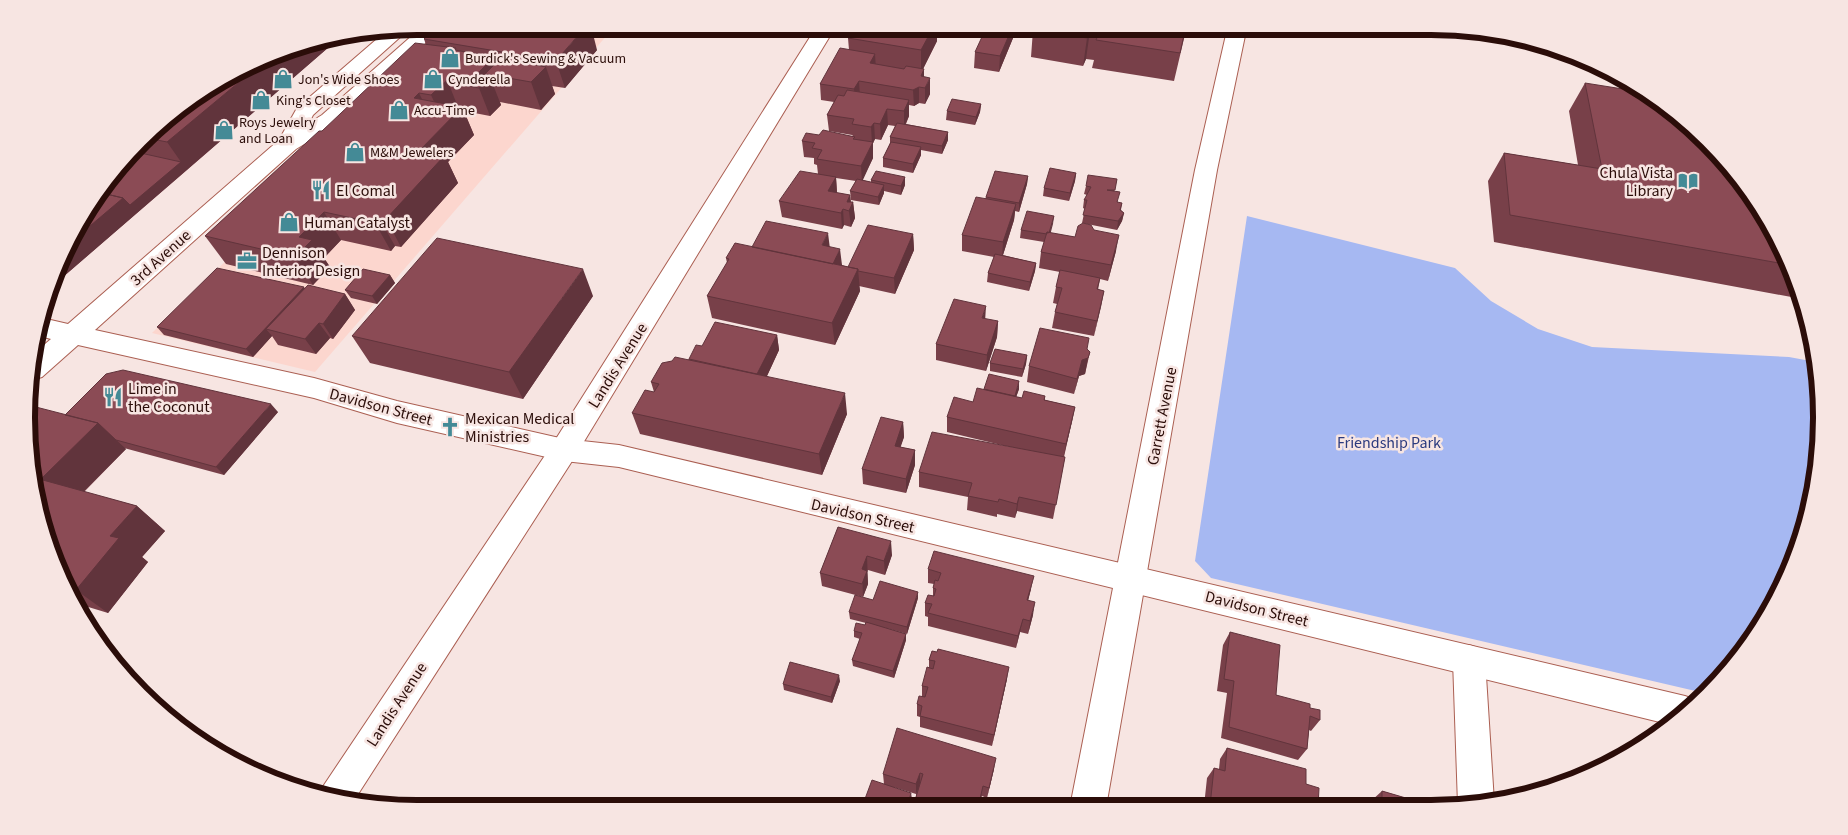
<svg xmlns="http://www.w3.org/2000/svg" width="1848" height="835" font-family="'Source Sans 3',sans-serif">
<rect width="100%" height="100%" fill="#f7e5e2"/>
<path fill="#fcd6ce" d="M 466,26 L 615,26 L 315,372 L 152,333 Z"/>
<path fill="#a6b8f2" d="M 1247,216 L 1455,268 L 1491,301 L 1538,329 L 1592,347 L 1789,357 L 1816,362 L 1822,417 L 1814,494 L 1792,567 L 1741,655 L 1704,693 L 1211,578 L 1195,561 Z"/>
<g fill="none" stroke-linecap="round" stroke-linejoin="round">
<defs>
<path id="street" d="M 817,26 L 836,26 L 574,458 L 353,802 L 318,794 L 554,442 Z
M 1228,26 L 1247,26 L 1217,170 L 1106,807 L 1070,807 L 1195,170 Z
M 1469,645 L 1481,649 L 1485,660 L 1494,802 L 1482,805 L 1458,805 L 1453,660 L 1457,649 Z"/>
<path id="secondary" d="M 423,26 L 444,26 L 336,125 L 296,149 L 95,330 L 314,378 L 397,401 L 564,439 L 619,445 L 1685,696 L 1696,700 L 1672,725 L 619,467 L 564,461 L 397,423 L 314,398 L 78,345 L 42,377 L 32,380 L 33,354 L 51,339 L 36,335 L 42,318 L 68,324 L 279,140 L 297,108 L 385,32 L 406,28 L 408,30 L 313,115 L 309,123 L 322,115 Z"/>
</defs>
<use href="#street" stroke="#ab5f52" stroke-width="2"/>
<use href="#secondary" stroke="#ab5f52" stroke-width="2"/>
<use href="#street" fill="#fff" fill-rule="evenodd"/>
<use href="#secondary" fill="#fff" fill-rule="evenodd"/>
</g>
<path fill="#784049" d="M 601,26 L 613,26 L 612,28 Z
M 1018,26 L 999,72 L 974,68 L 975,52 Z
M 1187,26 L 1174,81 L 1092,68 L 1094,60 L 1086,59 L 1083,66 L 1031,57 L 1033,30 Z
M 937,29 L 937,41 L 923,69 L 924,77 L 930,94 L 925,104 L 919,103 L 914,106 L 909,105 L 909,116 L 906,124 L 948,132 L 948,140 L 942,154 L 921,150 L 921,155 L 913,173 L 883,167 L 883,158 L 890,143 L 890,137 L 895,126 L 888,125 L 881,140 L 875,139 L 873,143 L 873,158 L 862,180 L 871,182 L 871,180 L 905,177 L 905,185 L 901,195 L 884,191 L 884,193 L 879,205 L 851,200 L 850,191 L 856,181 L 836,178 L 837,193 L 850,195 L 851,202 L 853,202 L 855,218 L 851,227 L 844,225 L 842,229 L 782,217 L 779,201 L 818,174 L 817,165 L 814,164 L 814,158 L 804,157 L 802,141 L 819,135 L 853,136 L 852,135 L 829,131 L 827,115 L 834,102 L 821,100 L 820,84 L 849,50 L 848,38 Z
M 424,39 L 597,50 L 565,88 L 552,86 L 555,94 L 541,110 L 500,102 L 501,105 L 490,116 L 464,111 L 474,135 L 448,162 L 458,183 L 401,247 L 395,246 L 391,251 L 341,240 L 324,258 L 330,267 L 313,285 L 226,264 L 205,236 L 322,131 L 426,45 Z
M 337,40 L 187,170 L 56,283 L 79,222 L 160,123 L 291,47 Z
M 1585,83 L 1756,200 L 1792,268 L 1802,299 L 1494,242 L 1488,181 L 1504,153 L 1578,165 L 1569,111 Z
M 981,104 L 980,112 L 975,125 L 946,120 L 947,111 Z
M 1076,173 L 1075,181 L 1069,201 L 1043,196 L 1044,188 Z
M 1028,176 L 1027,184 L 1019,212 L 1015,211 L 1014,220 L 1003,255 L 1036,263 L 1035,271 L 1029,291 L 987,282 L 988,273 L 994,257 L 962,251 L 962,235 L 986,197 Z
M 1117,179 L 1114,192 L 1118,203 L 1122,203 L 1121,210 L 1124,213 L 1122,221 L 1117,230 L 1082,223 L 1085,209 L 1083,208 L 1084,200 L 1087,195 L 1084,194 L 1086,186 Z
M 1054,216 L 1050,233 L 1075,237 L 1094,230 L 1116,251 L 1108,281 L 1100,279 L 1098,290 L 1104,291 L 1094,336 L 1052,328 L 1055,312 L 1057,304 L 1053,303 L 1056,287 L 1060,272 L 1039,268 L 1041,252 L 1044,242 L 1020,238 L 1021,230 Z
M 913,234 L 914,250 L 895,294 L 859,286 L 860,291 L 835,345 L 712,318 L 707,296 L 727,263 L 726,258 L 752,247 L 829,247 L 842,265 L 848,267 Z
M 390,275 L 395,283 L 377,304 L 351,298 L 345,290 Z
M 305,288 L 345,294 L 355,310 L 333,339 L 330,338 L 316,354 L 278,345 L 272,336 L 253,357 L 164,335 L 157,327 Z
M 593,296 L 523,399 L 370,363 L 352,336 Z
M 998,321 L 997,337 L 986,371 L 936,360 L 936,344 Z
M 777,335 L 779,350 L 767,376 L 847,414 L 822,475 L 640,434 L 632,413 L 654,392 L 651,382 L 689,359 L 702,346 Z
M 1087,349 L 1090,352 L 1085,374 L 1079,376 L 1074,394 L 1027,382 L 1029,366 Z
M 1027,355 L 1026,364 L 1022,377 L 990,371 L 990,363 Z
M 984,389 L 1019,389 L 1016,397 L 1022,398 L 1045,396 L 1045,400 L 1075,407 L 1064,457 L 1065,457 L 1053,519 L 1017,511 L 1015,518 L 997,514 L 997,517 L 967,510 L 968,497 L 919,487 L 919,472 L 1014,448 L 947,432 L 947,417 L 973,402 Z
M 278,412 L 224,475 L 124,448 L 126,449 L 84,492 L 137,506 L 165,531 L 142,557 L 148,562 L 108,613 L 85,606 L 79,613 L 47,544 L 30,469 L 65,415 Z
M 903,422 L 904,437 L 900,447 L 915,450 L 915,465 L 906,493 L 863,484 L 862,469 Z
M 838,527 L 892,555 L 885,575 L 868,570 L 867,572 L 868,584 L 863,597 L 822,586 L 820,573 Z
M 928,569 L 1031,589 L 1028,600 L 1033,615 L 1028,634 L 1020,632 L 1016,648 L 928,626 L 928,617 L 925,616 L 925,603 L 933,596 L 933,588 L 934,584 L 928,583 Z
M 918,598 L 907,634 L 883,627 L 906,634 L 906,640 L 894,678 L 853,666 L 852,660 L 860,639 L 854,637 L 854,631 L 865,625 L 866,623 L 850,619 L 849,612 L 873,600 Z
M 1230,632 L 1276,695 L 1310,708 L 1320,720 L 1311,731 L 1309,730 L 1307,749 L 1298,760 L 1221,738 L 1227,693 L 1217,691 L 1223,645 Z
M 932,651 L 1007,679 L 992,746 L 920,727 L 920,717 L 917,716 L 917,704 L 922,696 L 922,686 L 929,668 L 929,660 Z
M 840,681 L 832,703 L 784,690 L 783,684 Z
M 1227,748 L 1306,784 L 1318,806 L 1204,806 L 1207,778 L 1214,768 L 1219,769 L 1220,759 Z
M 994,769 L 987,798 L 982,796 L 979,807 L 916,807 L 916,794 L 893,787 L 912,799 L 909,807 L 862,807 L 884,784 L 883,774 Z
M 1382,791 L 1433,806 L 1371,806 L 1371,801 Z"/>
<path fill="#61343c" d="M 586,26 L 591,26 L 597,50 L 565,88 L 556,61 Z
M 932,26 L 939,26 L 937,29 L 937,41 L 921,73 L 921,50 Z
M 1013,26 L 1018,26 L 999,72 L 1000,56 Z
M 1090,31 L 1086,59 L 1083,66 L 1087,38 Z
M 337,40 L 56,283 L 71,242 L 123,198 L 181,162 L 167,142 L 268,58 L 291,47 Z
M 875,54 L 876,70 L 870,63 Z
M 494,57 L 501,77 L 485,74 L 488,80 L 490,77 L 501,105 L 490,116 L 479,88 L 476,75 Z
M 546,67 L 555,94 L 541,110 L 531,82 Z
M 924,69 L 924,85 L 921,76 Z
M 930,78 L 930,94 L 925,104 L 925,88 Z
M 448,79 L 450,83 L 448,82 L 458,107 L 444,123 L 431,95 Z
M 859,81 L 860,97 L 855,105 L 854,89 Z
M 919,87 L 919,103 L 914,106 L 913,90 Z
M 419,93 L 432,120 L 414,98 Z
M 909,100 L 909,116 L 904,127 L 904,111 Z
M 981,104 L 980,112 L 975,125 L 976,117 Z
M 462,107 L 474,135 L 448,162 L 458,183 L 401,247 L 386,219 L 420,150 Z
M 887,109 L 888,125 L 881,140 L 880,124 Z
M 874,123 L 875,139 L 873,143 L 873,158 L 862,182 L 861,166 L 872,143 L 871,127 Z
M 948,132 L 948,140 L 942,154 L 942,146 Z
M 921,147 L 921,155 L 913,173 L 913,164 Z
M 1076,173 L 1075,181 L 1069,201 L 1070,193 Z
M 1028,176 L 1027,184 L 1019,212 L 1019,203 Z
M 836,177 L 837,193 L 828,191 Z
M 905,177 L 905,185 L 901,195 L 901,186 Z
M 884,185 L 884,193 L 879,205 L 878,197 Z
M 850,195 L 851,207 L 853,202 L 855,218 L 851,227 L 849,211 L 847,202 Z
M 1016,204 L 1014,220 L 1002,258 L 1003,242 Z
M 843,209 L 844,225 L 842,229 L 841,213 Z
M 324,212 L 341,240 L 324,258 L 330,267 L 313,285 L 295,257 L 299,237 Z
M 1124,213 L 1122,221 L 1117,230 L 1118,221 Z
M 1054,216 L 1053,224 L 1048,243 L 1049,235 Z
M 379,218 L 395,246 L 391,251 L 375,223 Z
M 828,233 L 830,249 L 822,245 Z
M 913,234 L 914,250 L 895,294 L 894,278 Z
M 1119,235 L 1116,251 L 1108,281 L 1111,265 Z
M 840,249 L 842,265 L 832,266 Z
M 1036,263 L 1035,271 L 1029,291 L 1030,282 Z
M 583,269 L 593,296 L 523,399 L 509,372 Z
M 858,269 L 860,291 L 835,345 L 832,323 Z
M 390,275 L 395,283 L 377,304 L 372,296 Z
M 304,287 L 309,295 L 266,329 L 272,336 L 253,357 L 246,349 Z
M 1104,291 L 1101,307 L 1094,336 L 1097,321 Z
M 345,294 L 355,310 L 333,339 L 323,324 Z
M 986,306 L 985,322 L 982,318 Z
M 998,321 L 997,337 L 986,371 L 987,355 Z
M 319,323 L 330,338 L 316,354 L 305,339 Z
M 777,335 L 779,350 L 760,391 L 756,376 Z
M 1027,355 L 1026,364 L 1022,377 L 1023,369 Z
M 1088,358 L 1085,374 L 1079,376 L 1074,394 L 1082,360 Z
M 1019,381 L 1019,389 L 1013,406 L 1014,399 Z
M 845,393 L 847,414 L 822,475 L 819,454 Z
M 271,404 L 278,412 L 224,475 L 216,467 Z
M 1075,407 L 1072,422 L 1063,459 L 1066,444 Z
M 903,422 L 904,437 L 896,461 L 895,446 Z
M 98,423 L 126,449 L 71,504 L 41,479 Z
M 915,450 L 915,465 L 906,493 L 906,479 Z
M 1019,497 L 1017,511 L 1015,518 L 1017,504 Z
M 137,506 L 165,531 L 142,557 L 148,562 L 108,613 L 76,590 L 110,536 Z
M 891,541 L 892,555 L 885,575 L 884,561 Z
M 867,556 L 868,584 L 863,597 L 862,569 Z
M 1034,576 L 1031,589 L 1025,613 L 1027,600 Z
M 918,592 L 918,598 L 907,634 L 907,627 Z
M 71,596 L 85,606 L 79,613 Z
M 1035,602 L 1033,615 L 1028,634 L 1030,621 Z
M 1023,619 L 1020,632 L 1016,648 L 1018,636 Z
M 906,634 L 906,640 L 894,678 L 893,671 Z
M 1009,667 L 1007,679 L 992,746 L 994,735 Z
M 839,675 L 840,681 L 832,703 L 831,697 Z
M 996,758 L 994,769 L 987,798 L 989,788 Z
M 920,773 L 920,784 L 916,794 L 916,784 Z
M 983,786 L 979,807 L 978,807 Z
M 911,793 L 912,799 L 909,807 L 907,807 Z"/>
<path fill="#8b4b55" stroke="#61343c" d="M 437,26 L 586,26 L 556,61 L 424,39 Z
M 855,26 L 934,26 L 921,50 L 848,38 Z
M 987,26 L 1013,26 L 1000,56 L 975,52 Z
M 1035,26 L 1186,26 L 1180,53 L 1096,40 L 1099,33 L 1090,31 L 1087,38 L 1033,30 Z
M 415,43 L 456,48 L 455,50 L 494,57 L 476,75 L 490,77 L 479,88 L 448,82 L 451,79 L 448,79 L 431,95 L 419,93 L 414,98 L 462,107 L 420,150 L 445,155 L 386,219 L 379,218 L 375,223 L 324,212 L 299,237 L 312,240 L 295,257 L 205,236 L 319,131 L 322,131 Z
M 840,48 L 875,54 L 870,63 L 904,69 L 906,66 L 924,69 L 921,76 L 930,78 L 925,88 L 919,87 L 913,90 L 859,81 L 854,89 L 820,84 Z
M 268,58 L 167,142 L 147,138 L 160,123 L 222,79 Z
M 501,58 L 546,67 L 531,82 L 485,74 Z
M 1585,83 L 1648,93 L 1707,141 L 1756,200 L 1790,265 L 1510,215 L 1504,153 L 1602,169 Z
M 847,90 L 909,100 L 904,111 L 887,109 L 880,124 L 874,123 L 871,127 L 852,124 L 854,119 L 827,115 L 838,95 L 844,96 Z
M 952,99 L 981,104 L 976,117 L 947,111 Z
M 897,123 L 948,132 L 942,146 L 890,137 Z
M 823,130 L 855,137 L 853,139 L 873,142 L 861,166 L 817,159 L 822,150 L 812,148 L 815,143 L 802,141 L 806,133 L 819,135 Z
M 891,142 L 921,147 L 913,164 L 883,158 Z
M 136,152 L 181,162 L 130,205 L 123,198 L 102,193 Z
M 1050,168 L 1076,173 L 1070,193 L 1044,188 Z
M 800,171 L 836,177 L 828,191 L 850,195 L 847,202 L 853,202 L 849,211 L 843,209 L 841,213 L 779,201 Z
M 876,171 L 905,177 L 901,186 L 871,180 Z
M 995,171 L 1028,176 L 1019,203 L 986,197 Z
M 1088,175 L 1117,179 L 1115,190 L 1107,190 L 1120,192 L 1117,202 L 1122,203 L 1120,210 L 1124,213 L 1118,221 L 1083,215 L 1087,200 L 1084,200 L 1091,187 L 1086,186 Z
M 857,179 L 884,185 L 878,197 L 850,191 Z
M 102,193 L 123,198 L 71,242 L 79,222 Z
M 976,197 L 1016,204 L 1003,242 L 962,235 Z
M 1027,211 L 1054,216 L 1049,233 L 1047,232 L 1047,234 L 1021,230 Z
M 766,221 L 828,233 L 822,245 L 840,249 L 833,264 L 752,247 Z
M 1083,223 L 1091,225 L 1094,230 L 1119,235 L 1111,265 L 1041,252 L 1047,232 L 1075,237 L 1078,226 Z
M 868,225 L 913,234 L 894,278 L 858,271 L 858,269 L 848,267 Z
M 437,238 L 583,269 L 509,372 L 352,336 Z
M 735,243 L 858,269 L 832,323 L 707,296 L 729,259 L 726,258 Z
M 995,254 L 1036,263 L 1030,282 L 988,273 Z
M 217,268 L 304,287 L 246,349 L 157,327 Z
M 363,269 L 390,275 L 372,296 L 345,290 Z
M 1060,270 L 1100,278 L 1097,289 L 1104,291 L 1097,321 L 1055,312 L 1062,288 L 1056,287 Z
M 308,285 L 345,294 L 323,324 L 319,323 L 305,339 L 266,329 Z
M 954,299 L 986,306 L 982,318 L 998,321 L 987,355 L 936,344 Z
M 715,322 L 777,335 L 757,374 L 689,359 L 696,345 L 702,346 Z
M 1040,328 L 1089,338 L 1087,349 L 1090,352 L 1088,358 L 1082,360 L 1077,379 L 1029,366 Z
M 995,349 L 1027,355 L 1023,369 L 990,363 Z
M 675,357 L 845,393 L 819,454 L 632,413 L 645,390 L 654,392 L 659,384 L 651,382 L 662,363 L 672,361 Z
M 123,370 L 271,404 L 216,467 L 116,440 L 98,423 L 65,415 L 106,374 Z
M 989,374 L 1019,381 L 1015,396 L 984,389 Z
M 977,388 L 1022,398 L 1024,391 L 1045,396 L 1044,400 L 1075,407 L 1066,444 L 947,417 L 954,397 L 973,402 Z
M 32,406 L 98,423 L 41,479 L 31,476 L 30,469 Z
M 881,417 L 903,422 L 895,446 L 915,450 L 906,479 L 862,469 Z
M 932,432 L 1065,457 L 1056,505 L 1019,497 L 1017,504 L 999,499 L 998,502 L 968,496 L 972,483 L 919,472 Z
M 32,477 L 137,506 L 110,536 L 119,538 L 76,590 L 67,587 L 47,544 Z
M 838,527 L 891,541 L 884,561 L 867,556 L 862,569 L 867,571 L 862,584 L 820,573 Z
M 934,551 L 1034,576 L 1027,600 L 1035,602 L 1030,621 L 1023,619 L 1018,636 L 928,613 L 932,604 L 925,603 L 928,595 L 934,596 L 936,589 L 933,588 L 935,580 L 938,581 L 941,573 L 928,569 Z
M 880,581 L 918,592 L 907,627 L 849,612 L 855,595 L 873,600 Z
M 866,622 L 906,634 L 893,671 L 852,660 L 862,633 L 854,631 L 856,623 L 865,625 Z
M 1230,632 L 1280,645 L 1276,695 L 1310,704 L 1310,708 L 1320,710 L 1320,720 L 1310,716 L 1307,749 L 1229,727 L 1234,681 L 1224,679 Z
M 938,649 L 1009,667 L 994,735 L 920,716 L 922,706 L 917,704 L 919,696 L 925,697 L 928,687 L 922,686 L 927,667 L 933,669 L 935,661 L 929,660 L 932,651 L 937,652 Z
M 790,662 L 839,675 L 831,697 L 783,684 Z
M 897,728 L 996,758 L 989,788 L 983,786 L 978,807 L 973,807 L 969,806 L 969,807 L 951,807 L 916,797 L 923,774 L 920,773 L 916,784 L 883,774 Z
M 1227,748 L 1306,769 L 1306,784 L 1319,788 L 1318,806 L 1210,806 L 1214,768 L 1225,771 Z
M 872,780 L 911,793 L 907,807 L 862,807 Z
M 1382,791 L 1433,806 L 1382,806 Z"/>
<defs>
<symbol id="shop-bare" viewBox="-9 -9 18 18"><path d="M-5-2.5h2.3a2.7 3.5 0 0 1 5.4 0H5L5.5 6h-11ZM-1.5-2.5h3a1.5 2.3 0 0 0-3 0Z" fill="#448a96" stroke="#f7e5e2" stroke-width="2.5" paint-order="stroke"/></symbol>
<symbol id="library-bare" viewBox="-9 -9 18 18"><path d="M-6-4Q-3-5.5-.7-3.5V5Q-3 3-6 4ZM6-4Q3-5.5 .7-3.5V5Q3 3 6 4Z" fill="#448a96" stroke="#f7e5e2" stroke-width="2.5" paint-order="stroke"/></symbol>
<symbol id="restaurant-bare" viewBox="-9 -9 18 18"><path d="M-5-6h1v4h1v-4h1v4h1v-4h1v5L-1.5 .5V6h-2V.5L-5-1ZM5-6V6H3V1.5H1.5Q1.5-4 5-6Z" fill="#448a96" stroke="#f7e5e2" stroke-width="2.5" paint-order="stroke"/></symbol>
<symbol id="office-bare" viewBox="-9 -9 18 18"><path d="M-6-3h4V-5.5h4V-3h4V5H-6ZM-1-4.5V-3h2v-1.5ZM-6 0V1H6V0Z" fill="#448a96" stroke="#f7e5e2" stroke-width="2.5" paint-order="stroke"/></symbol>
<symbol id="church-bare" viewBox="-9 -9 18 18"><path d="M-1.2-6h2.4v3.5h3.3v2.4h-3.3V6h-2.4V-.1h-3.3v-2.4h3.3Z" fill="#448a96" stroke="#f7e5e2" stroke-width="2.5" paint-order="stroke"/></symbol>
</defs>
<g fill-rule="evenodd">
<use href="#shop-bare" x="436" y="44" width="28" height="28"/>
<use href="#shop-bare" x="269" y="65" width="28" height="28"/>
<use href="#shop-bare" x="419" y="65" width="28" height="28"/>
<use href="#shop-bare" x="247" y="86" width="28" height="28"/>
<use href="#shop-bare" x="385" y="96" width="28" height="28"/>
<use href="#shop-bare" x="210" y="116" width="28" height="28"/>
<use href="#shop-bare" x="341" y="138" width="28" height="28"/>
<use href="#library-bare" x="1674" y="167" width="28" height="28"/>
<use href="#restaurant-bare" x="307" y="176" width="28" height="28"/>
<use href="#shop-bare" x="275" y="208" width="28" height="28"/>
<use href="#office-bare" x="233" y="247" width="28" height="28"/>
<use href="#restaurant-bare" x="99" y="383" width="28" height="28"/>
<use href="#church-bare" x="436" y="413" width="28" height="28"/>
</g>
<g text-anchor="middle" stroke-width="5" stroke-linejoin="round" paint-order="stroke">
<g font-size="14" fill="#2b0d09" stroke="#f7e5e2" text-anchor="start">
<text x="465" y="63">Burdick's Sewing &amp; Vacuum</text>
<text x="298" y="84">Jon's Wide Shoes</text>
<text x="448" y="84">Cynderella</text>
<text x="276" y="105">King's Closet</text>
<text x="414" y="115">Accu-Time</text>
<text x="239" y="127">Roys Jewelry<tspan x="239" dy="16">and Loan</tspan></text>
<text x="370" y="157">M&amp;M Jewelers</text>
</g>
<g font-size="16" fill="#2b0d09" stroke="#f7e5e2" text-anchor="start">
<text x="1673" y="178" text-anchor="end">Chula Vista<tspan x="1673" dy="18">Library</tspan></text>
<text x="336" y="196">El Comal</text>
<text x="304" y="228">Human Catalyst</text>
<text x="262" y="258">Dennison<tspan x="262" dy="18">Interior Design</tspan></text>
<text x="128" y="394">Lime in<tspan x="128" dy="18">the Coconut</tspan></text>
<text x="465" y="424">Mexican Medical<tspan x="465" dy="18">Ministries</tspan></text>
</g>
<g font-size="16" fill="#2b0d09" stroke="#f7e5e2">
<text transform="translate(160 257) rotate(-42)" y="6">3rd Avenue</text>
<text transform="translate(617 365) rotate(-58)" y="6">Landis Avenue</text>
<text transform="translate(381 406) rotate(15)" y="6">Davidson Street</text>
<text transform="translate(1161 416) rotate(-79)" y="6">Garrett Avenue</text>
<text transform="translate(863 515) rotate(13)" y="6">Davidson Street</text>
<text transform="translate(1257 608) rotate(14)" y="6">Davidson Street</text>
<text transform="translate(396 704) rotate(-57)" y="6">Landis Avenue</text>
</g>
<g font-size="16" fill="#2b3a7e" stroke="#f7e5e2">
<text x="1389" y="448">Friendship Park</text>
</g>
</g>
<path d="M0 0H1848V835H0ZM417 35H1431A382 382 0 0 1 1813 417V418A382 382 0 0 1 1431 800H417A382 382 0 0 1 35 418V417A382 382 0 0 1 417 35Z" fill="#f7e5e2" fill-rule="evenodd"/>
<path fill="none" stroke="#2b0d09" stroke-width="6" d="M417 35H1431A382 382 0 0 1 1813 417V418A382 382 0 0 1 1431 800H417A382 382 0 0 1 35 418V417A382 382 0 0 1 417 35Z"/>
</svg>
